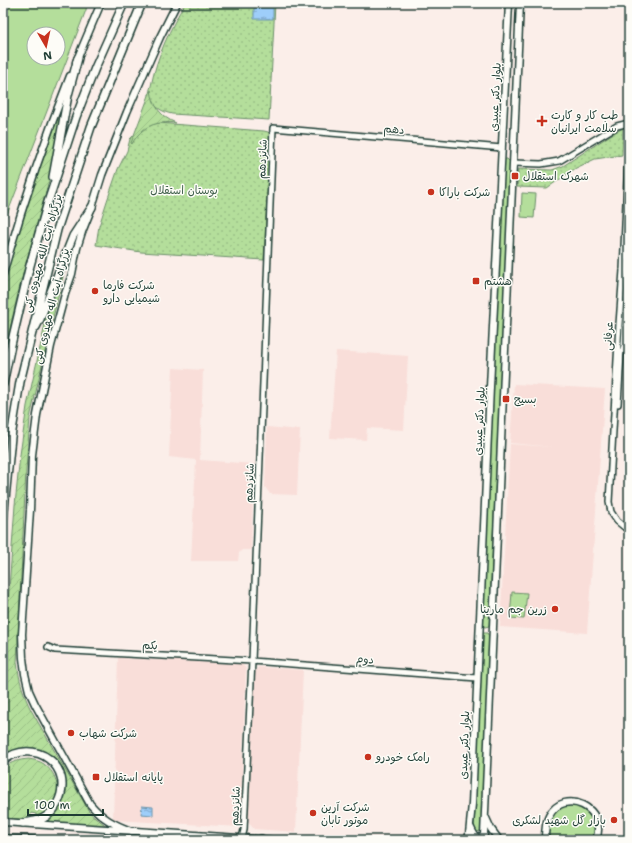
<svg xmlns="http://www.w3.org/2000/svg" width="632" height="843" font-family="'Shantell Sans','Playpen Sans Arabic',sans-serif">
<defs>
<pattern id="park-dots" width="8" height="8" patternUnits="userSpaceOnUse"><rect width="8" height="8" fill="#b4de9b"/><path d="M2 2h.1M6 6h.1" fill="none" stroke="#9abf86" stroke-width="1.8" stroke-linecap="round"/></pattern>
<pattern id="garden-furrows" width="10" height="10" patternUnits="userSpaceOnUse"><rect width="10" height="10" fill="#b4de9b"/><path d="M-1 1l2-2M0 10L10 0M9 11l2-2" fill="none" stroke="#9abf86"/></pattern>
<pattern id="water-ripples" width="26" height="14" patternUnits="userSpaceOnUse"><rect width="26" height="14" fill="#9ecefa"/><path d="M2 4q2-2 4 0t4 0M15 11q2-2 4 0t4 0" fill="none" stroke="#80a8cb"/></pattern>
</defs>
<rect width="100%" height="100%" fill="#fbeee9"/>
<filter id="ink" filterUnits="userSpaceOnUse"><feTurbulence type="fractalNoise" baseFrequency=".025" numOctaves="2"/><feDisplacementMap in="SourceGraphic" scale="8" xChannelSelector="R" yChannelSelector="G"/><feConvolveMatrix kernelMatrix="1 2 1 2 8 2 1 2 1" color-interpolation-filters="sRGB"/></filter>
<g filter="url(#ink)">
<path fill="#f9ded9" d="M 336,351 L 408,356 L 404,430 L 367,428 L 366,440 L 330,438 Z
M 173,368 L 203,370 L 200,460 L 254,464 L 251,550 L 242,550 L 239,553 L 238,561 L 191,561 L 196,460 L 169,457 Z
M 514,384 L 605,389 L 587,633 L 500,627 L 510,444 L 553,447 L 510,443 Z
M 267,427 L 300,430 L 297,495 L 270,494 L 265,487 Z
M 118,658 L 242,664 L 246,669 L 240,827 L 113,820 Z
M 258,667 L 303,670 L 296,832 L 254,829 L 248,822 L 255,672 Z"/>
<path fill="#b4de9b" stroke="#6a8e68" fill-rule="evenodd" d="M 3,3 L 87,3 L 86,10 L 3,225 ZM 34,34 L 58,34 L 58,58 L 34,58 Z
M 504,159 L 507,159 L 510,162 L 489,626 L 485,627 L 483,626 L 482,624 L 503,161 Z
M 522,193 L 536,194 L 534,218 L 521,217 Z
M 512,592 L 527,593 L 524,619 L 510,618 Z
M 483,633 L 487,633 L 489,636 L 481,830 L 480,831 L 477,832 L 474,830 L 481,637 Z
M 567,805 L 583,807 L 596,822 L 594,840 L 546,840 L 547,824 L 557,809 Z"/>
<path fill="url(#park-dots)" stroke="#6a8e68" d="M 185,3 L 275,3 L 269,120 L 172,114 C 162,112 152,106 149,95 C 149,92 150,89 151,86 C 157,56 170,29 185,3 Z
M 158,123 L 264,131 L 268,132 L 270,134 L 270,144 L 264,260 L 141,252 L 96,245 L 99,226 L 107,201 L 118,169 L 127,151 L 130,139 L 135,134 L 150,125 Z
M 623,128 L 622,155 L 595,159 L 576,168 L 547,188 L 517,187 L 518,169 L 552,170 L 563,166 L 612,134 Z"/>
<path fill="url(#garden-furrows)" stroke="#6a8e68" d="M 151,90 C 153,106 161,117 176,123 C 157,121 142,125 132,144 L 131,143 Z
M 66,95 L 52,170 L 27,259 L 16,302 L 3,360 L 3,286 L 15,244 L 40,167 Z
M 69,253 L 51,325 L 30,418 L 26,470 L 17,662 C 19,680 23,694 31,710 L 90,813 L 109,828 L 45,824 L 57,812 L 63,802 L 65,786 L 62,774 L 58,764 L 40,751 L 3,759 L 3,674 L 15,505 L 20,455 L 27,406 L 43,334 L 47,312 Z
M 29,759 C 34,760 40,761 44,764 C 58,774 62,794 51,808 C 47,813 42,816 36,819 L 36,814 L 31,813 L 30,820 L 3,818 L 3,769 C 12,761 18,760 29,759 Z"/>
<path fill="url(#water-ripples)" stroke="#6b94ab" d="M 254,8 L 273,8 L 273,19 L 254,19 Z
M 142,806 L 153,807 L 153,815 L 141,814 Z"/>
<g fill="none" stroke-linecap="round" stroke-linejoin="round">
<defs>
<path id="minor" d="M 629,134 L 623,270 L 619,324 L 609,502 L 611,512 L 617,521 L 629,531
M 513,163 L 541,164 L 559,161 L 617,126 L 629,123
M 618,404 L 621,355 L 624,346 L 629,252
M 48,647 L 55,650 L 252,661 L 477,678
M 242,838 L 244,830 L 252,661 L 273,128 L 502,148"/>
<path id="major" d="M 76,62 L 101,3
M 3,274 C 22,207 44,141 70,76
M 486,818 L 491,829 L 499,840
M 3,822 L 270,840
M 470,826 C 473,832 476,843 484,835 L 520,3
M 131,831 C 113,824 103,819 90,804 L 35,704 L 29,691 L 25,674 L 23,658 L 22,634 L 30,510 L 32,455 L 37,415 L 51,346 L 65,294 L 72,274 L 77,248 L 82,232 L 92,207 L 102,175 L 127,112 L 160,37 L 177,3
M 468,840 L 469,834 L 472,804 L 490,387 L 509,3
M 545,840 C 545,832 545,823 549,816 C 564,787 608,808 596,840"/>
<path id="highway" d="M 53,177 L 68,95 L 78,58
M 36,327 L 40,319 L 73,236 L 92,207
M 3,384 L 11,345 L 29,269 L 48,202 L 76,117 L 95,68 L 124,3
M 3,520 L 11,437 L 20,382 L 57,230 L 91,127 L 142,3
M 3,761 C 33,736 77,766 57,804 C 54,810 48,816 42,819 C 36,821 29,822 23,823
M 3,839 L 34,840
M 261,839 L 264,840"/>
</defs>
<use href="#minor" stroke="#1f3d34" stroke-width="8"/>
<use href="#major" stroke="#1f3d34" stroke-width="9"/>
<use href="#highway" stroke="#1f3d34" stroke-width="10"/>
<use href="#minor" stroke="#fdfcf7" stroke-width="5"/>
<use href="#major" stroke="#fdfcf7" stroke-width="6"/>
<use href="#highway" stroke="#fdfcf7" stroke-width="7"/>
</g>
</g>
<g fill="#c8321e" stroke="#fdfcf7" stroke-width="1.5">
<path d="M540 115h4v4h4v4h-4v4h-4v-4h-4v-4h4z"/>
<rect x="511" y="172" width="8" height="8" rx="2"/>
<circle cx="431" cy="192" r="4"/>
<rect x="472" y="277" width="8" height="8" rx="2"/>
<circle cx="95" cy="291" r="4"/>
<rect x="502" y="395" width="8" height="8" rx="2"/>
<circle cx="555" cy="609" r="4"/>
<circle cx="71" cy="733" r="4"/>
<circle cx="368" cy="757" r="4"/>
<rect x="92" y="773" width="8" height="8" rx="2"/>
<circle cx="313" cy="813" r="4"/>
<circle cx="614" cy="820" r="4"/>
</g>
<g text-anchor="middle" stroke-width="3" stroke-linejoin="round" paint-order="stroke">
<g font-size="11" fill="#1f3d34" stroke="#fdfcf7">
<text transform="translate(495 97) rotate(-87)" y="4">بلوار دکتر عبیدی</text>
<text transform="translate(394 129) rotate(5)" y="4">دهم</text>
<text transform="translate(262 159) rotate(-88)" y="4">شانزدهم</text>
<text transform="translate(42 253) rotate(-75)" y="4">بزرگراه آیت الله مهدوی کنی</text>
<text transform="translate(51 306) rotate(-76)" y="4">بزرگراه آیت اله مهدوی کنی</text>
<text transform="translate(608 336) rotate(-87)" y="4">عرفانی</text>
<text transform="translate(479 421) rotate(-87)" y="4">بلوار دکتر عبیدی</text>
<text transform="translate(249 483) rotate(-88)" y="4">شانزدهم</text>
<text transform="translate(150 645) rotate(3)" y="4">یکم</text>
<text transform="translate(365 659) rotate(4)" y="4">دوم</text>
<text transform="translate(464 745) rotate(-88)" y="4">بلوار دکتر عبیدی</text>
<text transform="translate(235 806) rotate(-87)" y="4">شانزدهم</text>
</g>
<g font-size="11" fill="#1f3d34" stroke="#fdfcf7" text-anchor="start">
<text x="551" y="119">طب کار و کارت<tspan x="551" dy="13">سلامت ایرانیان</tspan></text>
<text x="523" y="180">شهرک استقلال</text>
<text x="439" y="196">شرکت باراکا</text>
<text x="484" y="285">هشتم</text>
<text x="103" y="289">شرکت فارما<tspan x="103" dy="13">شیمیایی دارو</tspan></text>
<text x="514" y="403">بسیج</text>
<text x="547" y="613" text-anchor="end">زرین جم مارینا</text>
<text x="79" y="737">شرکت شهاب</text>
<text x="376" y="761">رامک خودرو</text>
<text x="104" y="781">پایانه استقلال</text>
<text x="321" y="811">شرکت آرین<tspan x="321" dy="13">موتور تابان</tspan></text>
<text x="606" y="824" text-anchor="end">بازار گل شهید لشکری</text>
</g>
<g font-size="11" fill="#3d5d49" stroke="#fdfcf7">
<text x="184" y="194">بوستان استقلال</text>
</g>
</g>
<rect width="632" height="843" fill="none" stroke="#fdfcf7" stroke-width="16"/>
<rect x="8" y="8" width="616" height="827" fill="none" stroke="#1f3d34" stroke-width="1.5" filter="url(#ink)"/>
<g transform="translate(46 46) rotate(171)"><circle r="19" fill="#fdfcf7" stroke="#a4b0a9"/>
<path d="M0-3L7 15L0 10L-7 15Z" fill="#c8321e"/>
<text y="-6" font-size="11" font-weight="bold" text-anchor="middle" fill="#1f3d34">N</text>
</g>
<path d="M28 809v6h75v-6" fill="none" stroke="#1f3d34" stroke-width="2"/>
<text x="34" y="809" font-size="12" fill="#1f3d34" stroke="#fdfcf7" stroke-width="3" paint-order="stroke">100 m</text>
</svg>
